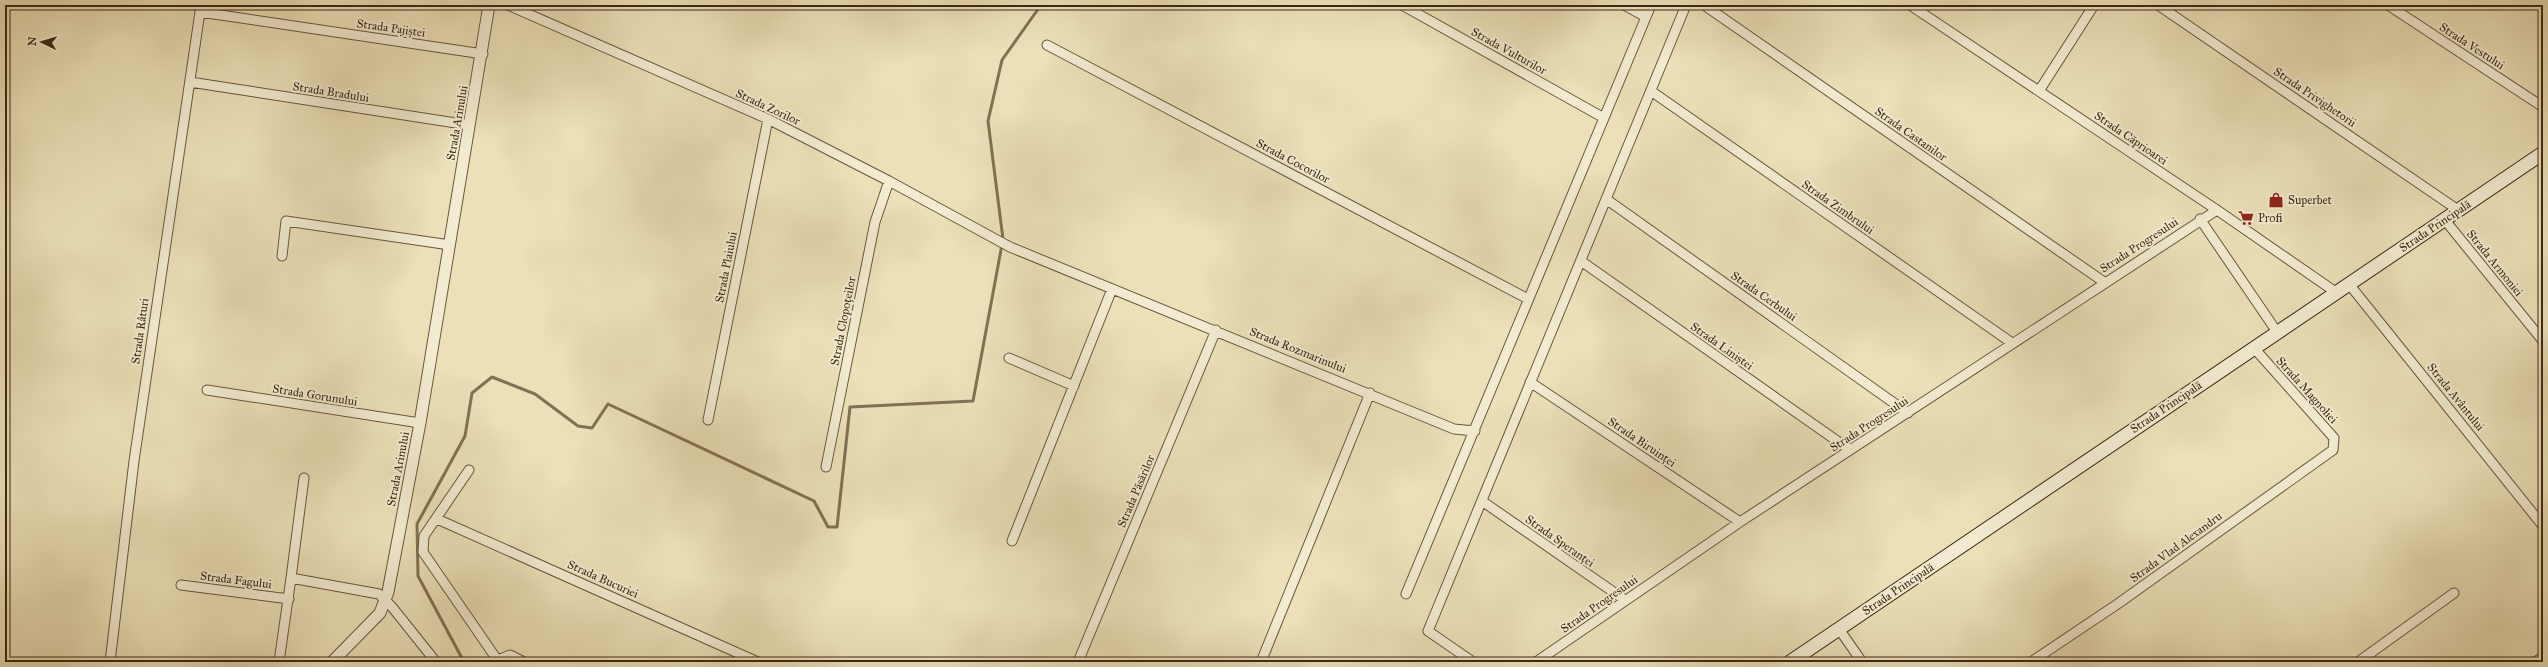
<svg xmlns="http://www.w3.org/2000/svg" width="2548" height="667" font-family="'IM FELL Great Primer',serif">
<rect width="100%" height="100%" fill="#ebe0b8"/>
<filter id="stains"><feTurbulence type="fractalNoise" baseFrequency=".005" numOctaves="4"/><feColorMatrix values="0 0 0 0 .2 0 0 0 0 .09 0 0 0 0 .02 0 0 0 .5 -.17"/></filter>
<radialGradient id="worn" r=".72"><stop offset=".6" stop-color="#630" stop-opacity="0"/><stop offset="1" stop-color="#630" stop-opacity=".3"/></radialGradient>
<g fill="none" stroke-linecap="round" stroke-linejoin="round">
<path stroke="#827154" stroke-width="3" d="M 464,662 L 418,576 L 417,524 L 465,436 L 472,393 L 492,377 L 535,394 L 578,426 L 592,428 L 608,404 L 814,501 L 828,527 L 837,527 L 850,407 L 973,401 L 1003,239 L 988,121 L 1002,60 L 1041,5"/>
<defs>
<path id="minor" d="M 508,5 L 768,119 L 889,181 L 1010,247 L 1454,429 L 1475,431
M 1402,5 L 1604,118
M 1624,5 L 1646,17
M 1704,5 L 2104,282
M 1910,5 L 2217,210 L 2337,293
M 2158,5 L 2458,210
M 2388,5 L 2543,107
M 200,12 L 483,54
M 1047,45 L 1528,299
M 190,82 L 469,125
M 1651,91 L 2012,343
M 2039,91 L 2094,5
M 1606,199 L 1908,413
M 2200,219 L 2277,332
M 2444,219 L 2543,341
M 282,256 L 286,221 L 450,245
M 1581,261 L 1850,450
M 2349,284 L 2543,526
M 1009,358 L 1074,386
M 1530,382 L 1740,522
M 207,390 L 420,423
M 708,420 L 768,119
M 826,467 L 875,222 L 889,181
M 469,470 L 424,536 L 423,552 L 498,661
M 1482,501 L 1625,600
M 437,519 L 758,662
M 1012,541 L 1112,289
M 291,578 L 304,478
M 181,585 L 289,599
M 1406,594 L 1651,5
M 1839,629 L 1862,662
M 110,662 L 134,461 L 201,5
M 279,662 L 291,578 L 379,594 L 392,607 L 436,662
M 493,662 L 510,655 L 524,662
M 1078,662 L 1216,330
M 1261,662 L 1370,393
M 1473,662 L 1428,631 L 1686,5
M 1536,662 L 1740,522 L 2217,210
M 2031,662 L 2119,603 L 2333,450 L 2334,438 L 2254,348
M 2358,662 L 2454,593
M 2535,662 L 2543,657"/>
<path id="tertiary" d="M 332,662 L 380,613 L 388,592 L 420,423 L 489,5"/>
<path id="secondary" d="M 1790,662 L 2543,153"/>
</defs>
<use href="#minor" stroke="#68563c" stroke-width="11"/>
<use href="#tertiary" stroke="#68563c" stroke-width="13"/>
<use href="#secondary" stroke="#3c2813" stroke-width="15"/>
<use href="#minor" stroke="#f2ebd1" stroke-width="9"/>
<use href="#tertiary" stroke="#f2ebd1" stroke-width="11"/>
<use href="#secondary" stroke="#f2ebd1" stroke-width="13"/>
</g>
<defs>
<symbol id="shop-bare" viewBox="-9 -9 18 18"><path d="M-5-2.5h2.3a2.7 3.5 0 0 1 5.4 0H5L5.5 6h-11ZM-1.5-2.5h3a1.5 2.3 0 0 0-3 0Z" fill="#8f2418" stroke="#f2ebd1" stroke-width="2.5" paint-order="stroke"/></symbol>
<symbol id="supermarket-bare" viewBox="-9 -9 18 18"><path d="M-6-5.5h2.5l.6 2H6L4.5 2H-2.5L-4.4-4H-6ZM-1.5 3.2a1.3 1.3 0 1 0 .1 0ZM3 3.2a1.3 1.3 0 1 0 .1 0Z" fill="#8f2418" stroke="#f2ebd1" stroke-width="2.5" paint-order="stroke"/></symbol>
</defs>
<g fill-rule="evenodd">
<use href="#shop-bare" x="2265" y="189" width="22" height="22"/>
<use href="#supermarket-bare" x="2235" y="207" width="22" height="22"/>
</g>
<g text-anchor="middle" stroke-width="4" stroke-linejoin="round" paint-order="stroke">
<g font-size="12" fill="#3c2813" stroke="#f2ebd1">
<text transform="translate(391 28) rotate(8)" y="4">Strada Pajiștei</text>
<text transform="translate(2472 46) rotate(33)" y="4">Strada Vestului</text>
<text transform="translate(1509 51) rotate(29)" y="4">Strada Vulturilor</text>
<text transform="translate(331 92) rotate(9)" y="4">Strada Bradului</text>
<text transform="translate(2315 97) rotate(34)" y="4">Strada Privighetorii</text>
<text transform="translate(768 107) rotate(25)" y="4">Strada Zorilor</text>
<text transform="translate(457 123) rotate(-80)" y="4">Strada Arinului</text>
<text transform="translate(1911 134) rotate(35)" y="4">Strada Castanilor</text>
<text transform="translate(2131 138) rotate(34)" y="4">Strada Căprioarei</text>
<text transform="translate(1293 161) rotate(28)" y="4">Strada Cocorilor</text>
<text transform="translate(1838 207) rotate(35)" y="4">Strada Zimbrului</text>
<text transform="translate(2435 226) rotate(-34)" y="4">Strada Principală</text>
<text transform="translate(2139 245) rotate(-33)" y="4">Strada Progresului</text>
<text transform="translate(2495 263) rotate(51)" y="4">Strada Armoniei</text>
<text transform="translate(726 267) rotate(-79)" y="4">Strada Plaiului</text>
<text transform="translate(1764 296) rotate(35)" y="4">Strada Cerbului</text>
<text transform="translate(843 321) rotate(-79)" y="4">Strada Clopoțeilor</text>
<text transform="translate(140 331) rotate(-82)" y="4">Strada Râturi</text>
<text transform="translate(1722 346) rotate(35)" y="4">Strada Liniștei</text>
<text transform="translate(1298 350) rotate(22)" y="4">Strada Rozmarinului</text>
<text transform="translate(2307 390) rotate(48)" y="4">Strada Magnoliei</text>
<text transform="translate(315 395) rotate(9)" y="4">Strada Gorunului</text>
<text transform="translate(2456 397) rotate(51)" y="4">Strada Avântului</text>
<text transform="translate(2166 407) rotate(-34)" y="4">Strada Principală</text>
<text transform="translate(1869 424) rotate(-33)" y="4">Strada Progresului</text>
<text transform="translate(1642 442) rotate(34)" y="4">Strada Biruinței</text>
<text transform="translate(398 469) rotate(-79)" y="4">Strada Arinului</text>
<text transform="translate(1136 491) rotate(-67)" y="4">Strada Păsărilor</text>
<text transform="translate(1560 541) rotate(35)" y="4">Strada Speranței</text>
<text transform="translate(2176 547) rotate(-36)" y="4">Strada Vlad Alexandru</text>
<text transform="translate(603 579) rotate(24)" y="4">Strada Bucuriei</text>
<text transform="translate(236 580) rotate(7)" y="4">Strada Fagului</text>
<text transform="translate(1898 589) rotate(-34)" y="4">Strada Principală</text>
<text transform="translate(1599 604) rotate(-35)" y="4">Strada Progresului</text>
</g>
<g font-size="12" fill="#3c2813" stroke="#f2ebd1" text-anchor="start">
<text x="2288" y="204">Superbet</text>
<text x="2258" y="222">Profi</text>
</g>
</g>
<rect width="2548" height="667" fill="none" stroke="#ebe0b8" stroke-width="20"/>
<rect x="6" y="6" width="2536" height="655" fill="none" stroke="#3c2813" stroke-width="2"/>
<rect x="10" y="10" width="2528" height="647" fill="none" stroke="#3c2813"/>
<g transform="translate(42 42) rotate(275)" stroke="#f2ebd1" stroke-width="3" paint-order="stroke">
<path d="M0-3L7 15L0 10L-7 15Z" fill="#3c2813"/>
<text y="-6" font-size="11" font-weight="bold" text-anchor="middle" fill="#3c2813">N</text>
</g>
<rect width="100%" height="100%" filter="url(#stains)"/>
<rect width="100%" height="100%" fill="url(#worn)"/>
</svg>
